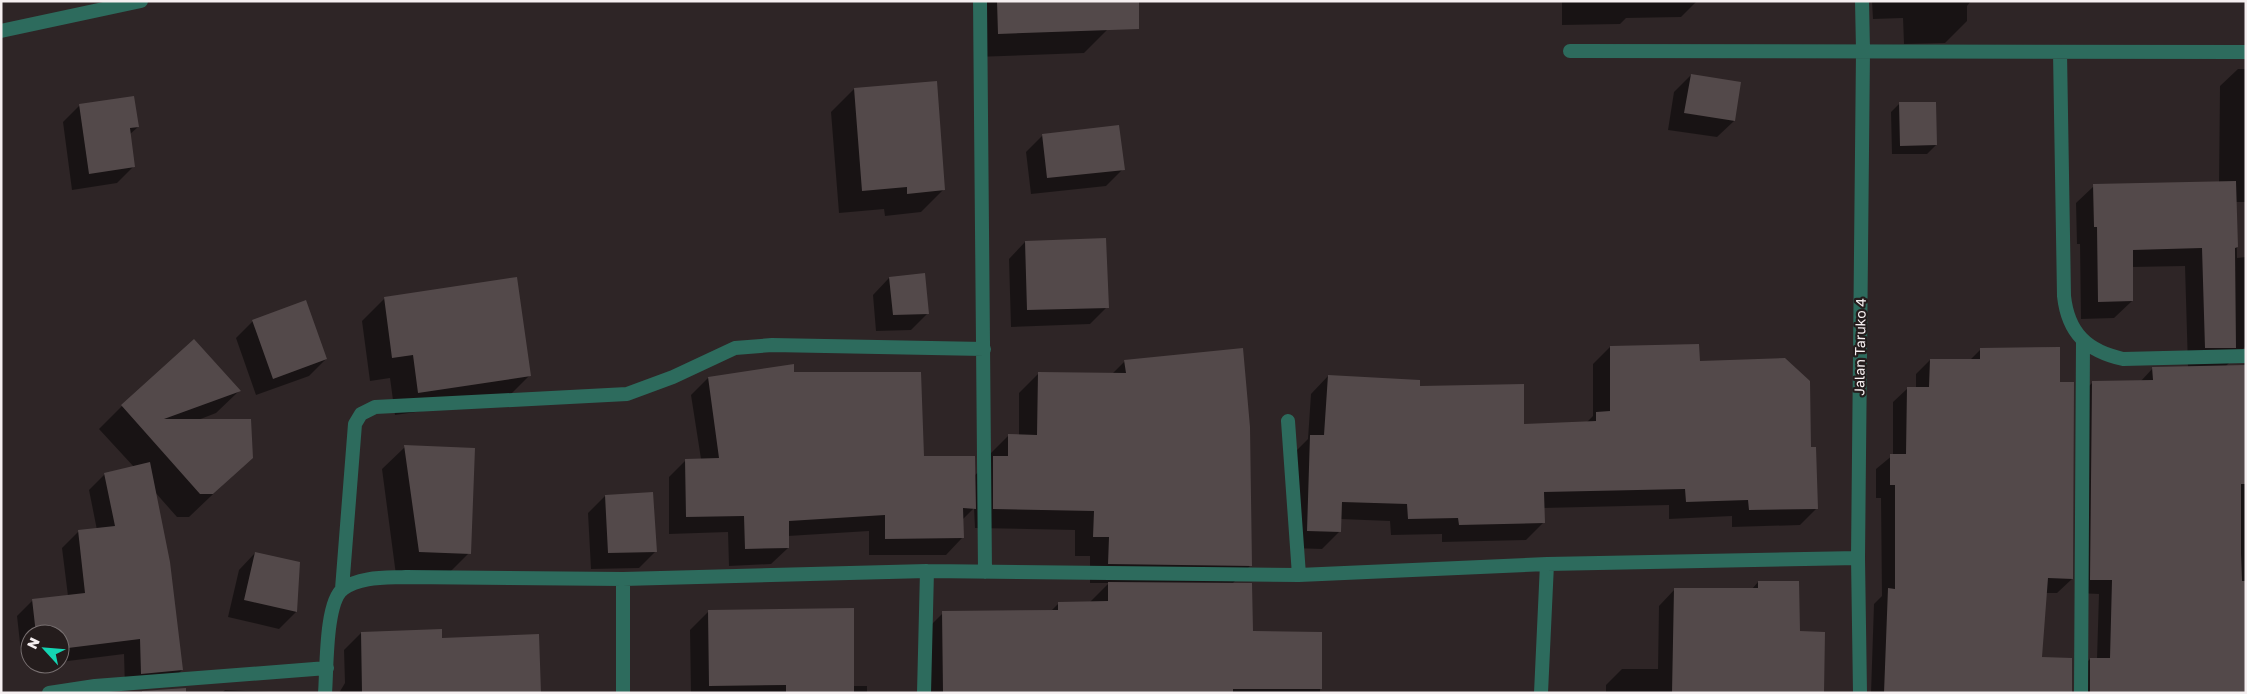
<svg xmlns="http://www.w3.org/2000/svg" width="2247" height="694" font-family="'Golos Text',sans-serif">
<rect width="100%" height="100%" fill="#2e2526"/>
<path fill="#0007" d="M 973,1 L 1106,1 L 1107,30 L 1084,53 L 975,57 Z
M 1562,1 L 1697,1 L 1681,17 L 1626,18 L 1620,24 L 1562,25 Z
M 1872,1 L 1971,1 L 1967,6 L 1967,21 L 1945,43 L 1904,44 L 1903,18 L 1873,19 Z
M 2238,69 L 2246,69 L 2246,202 L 2236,202 L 2237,258 L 2246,257 L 2245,347 L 2226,366 L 2246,396 L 2246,693 L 2076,693 L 2076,673 L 2090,659 L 2097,659 L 2099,594 L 2077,593 L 2078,397 L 2092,383 L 2140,382 L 2153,368 L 2188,367 L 2185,266 L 2132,267 L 2132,301 L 2114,318 L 2081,319 L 2080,244 L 2077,244 L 2076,203 L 2094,186 L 2219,183 L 2220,86 Z
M 1691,75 L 1734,121 L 1717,137 L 1668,130 L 1674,92 Z
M 854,89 L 944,189 L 921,212 L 885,216 L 884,209 L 839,213 L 831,112 Z
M 1900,103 L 1936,145 L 1927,154 L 1892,154 L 1891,112 Z
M 79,106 L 138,127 L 129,135 L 134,166 L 117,183 L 72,190 L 63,122 Z
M 1043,135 L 1123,169 L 1106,186 L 1031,194 L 1026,152 Z
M 1025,242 L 1107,307 L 1090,324 L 1011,327 L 1009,259 Z
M 889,278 L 928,313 L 911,330 L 876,331 L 873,295 Z
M 385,298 L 529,376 L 506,399 L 395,415 L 390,378 L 370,381 L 362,321 Z
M 253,321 L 326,359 L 309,376 L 256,395 L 236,338 Z
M 1610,347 L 1699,362 L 1809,448 L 1817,508 L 1800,525 L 1732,527 L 1732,516 L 1669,519 L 1669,505 L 1543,508 L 1543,523 L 1526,540 L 1442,542 L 1442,534 L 1391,535 L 1390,521 L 1340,519 L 1339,532 L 1322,549 L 1290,548 L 1294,453 L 1308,439 L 1311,394 L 1328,376 L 1418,387 L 1523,425 L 1587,422 L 1593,416 L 1593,364 Z
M 1980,350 L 2059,383 L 2072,579 L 2057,593 L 2045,593 L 2041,659 L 2071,693 L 1871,693 L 1874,604 L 1882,596 L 1881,498 L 1876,498 L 1876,469 L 1893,455 L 1893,402 L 1908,388 L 1916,388 L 1916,374 L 1930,360 L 1970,360 Z
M 1125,361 L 1251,565 L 1232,584 L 1252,633 L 1321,633 L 1320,693 L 924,693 L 924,632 L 943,613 L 1050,612 L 1058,604 L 1089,603 L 1109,583 L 1090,583 L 1090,556 L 1075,556 L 1075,530 L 975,528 L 974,508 L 962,520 L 962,538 L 946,555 L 869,555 L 869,531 L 788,536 L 788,548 L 771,564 L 729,566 L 728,532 L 669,534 L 669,477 L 686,460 L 701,459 L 691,395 L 708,378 L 793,365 L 793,373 L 923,457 L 974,476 L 990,461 L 990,454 L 1009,435 L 1019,436 L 1019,393 L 1038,374 L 1112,374 Z
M 239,391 L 216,413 L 198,420 L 252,457 L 189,517 L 177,517 L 154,491 L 182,670 L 166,686 L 125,689 L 124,654 L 60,662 L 60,634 L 30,634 L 30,650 L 21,652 L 17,616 L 33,600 L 68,596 L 62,548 L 78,532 L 97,530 L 89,490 L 105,474 L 134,467 L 99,429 L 122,406 Z
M 405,447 L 469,553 L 446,576 L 396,575 L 382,469 Z
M 605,496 L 656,551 L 639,568 L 591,569 L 588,513 Z
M 255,553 L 298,563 L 296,612 L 279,629 L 228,617 L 239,570 Z
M 1758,582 L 1799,633 L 1822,693 L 1606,693 L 1606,685 L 1622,669 L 1658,669 L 1659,606 L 1675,589 L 1752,589 Z
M 709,611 L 853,686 L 867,686 L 867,693 L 691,693 L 690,630 Z
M 361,633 L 441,639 L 540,693 L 339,693 L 345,683 L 344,650 Z
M 225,690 L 289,693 L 222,693 Z"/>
<path fill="#53494a" d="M 997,1 L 1139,1 L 1139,29 L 998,34 Z
M 1691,74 L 1741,82 L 1735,121 L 1684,113 Z
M 937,81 L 945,190 L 907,194 L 907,187 L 862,191 L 854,88 Z
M 134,96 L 139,127 L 130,128 L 135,167 L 89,174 L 79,104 Z
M 1899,102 L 1936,102 L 1937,145 L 1900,146 Z
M 1119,125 L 1125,170 L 1047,178 L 1042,134 Z
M 2236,181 L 2238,247 L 2235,248 L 2236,348 L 2205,348 L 2202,248 L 2133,250 L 2133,301 L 2098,302 L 2097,227 L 2094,227 L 2093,184 Z
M 1106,238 L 1109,308 L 1027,310 L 1025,241 Z
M 925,273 L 929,314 L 893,315 L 889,277 Z
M 517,277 L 531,376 L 418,393 L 413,355 L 392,358 L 384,297 Z
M 306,300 L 327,359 L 273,379 L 252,320 Z
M 194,339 L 241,391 L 164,419 L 251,419 L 253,458 L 213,494 L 200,494 L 121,405 Z
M 1699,344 L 1700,361 L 1785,358 L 1810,381 L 1811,447 L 1816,447 L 1818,509 L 1749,510 L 1748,500 L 1686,502 L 1685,489 L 1544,492 L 1545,523 L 1459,525 L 1458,518 L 1408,519 L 1407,504 L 1342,502 L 1341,532 L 1307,531 L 1310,435 L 1324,435 L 1328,375 L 1420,380 L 1420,386 L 1524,384 L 1524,424 L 1596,421 L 1596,412 L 1610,411 L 1610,346 Z
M 2060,347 L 2060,382 L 2074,382 L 2073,579 L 2048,578 L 2042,657 L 2072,658 L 2072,693 L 1884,693 L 1888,588 L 1895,589 L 1895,485 L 1890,485 L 1890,454 L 1906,454 L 1907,387 L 1929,387 L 1930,359 L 1980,359 L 1980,348 Z
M 1243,348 L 1250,427 L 1252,566 L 1108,564 L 1109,537 L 1093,537 L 1094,511 L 993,509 L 993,456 L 1008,456 L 1008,434 L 1037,435 L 1038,372 L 1126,373 L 1124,360 Z
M 794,364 L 794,372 L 921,372 L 924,456 L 975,456 L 976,509 L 963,508 L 964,538 L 885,539 L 885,515 L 789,521 L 789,548 L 745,549 L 744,516 L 686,517 L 685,459 L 719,458 L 708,377 Z
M 2246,365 L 2246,484 L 2241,484 L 2241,553 L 2242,581 L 2246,581 L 2246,693 L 2090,693 L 2090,658 L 2110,658 L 2112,580 L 2090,580 L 2092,381 L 2153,380 L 2152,367 Z
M 404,445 L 475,448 L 471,554 L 419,552 Z
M 150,462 L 170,562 L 183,670 L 141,674 L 140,639 L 60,649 L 60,634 L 36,634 L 32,599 L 85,593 L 78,530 L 115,526 L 104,473 Z
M 653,492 L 657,552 L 608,553 L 605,495 Z
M 255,552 L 300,562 L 297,612 L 244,600 Z
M 1758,581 L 1799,581 L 1800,631 L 1825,632 L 1824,693 L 1672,693 L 1674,588 L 1758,588 Z
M 1108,582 L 1252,583 L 1253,631 L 1322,632 L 1322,689 L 1233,689 L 1233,693 L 943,693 L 942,611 L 1058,610 L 1058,602 L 1108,601 Z
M 854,608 L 854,693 L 786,693 L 786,685 L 709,686 L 708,610 Z
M 442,629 L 442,638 L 539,634 L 541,693 L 362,693 L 361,632 Z
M 186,688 L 186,693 L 142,693 L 142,691 Z"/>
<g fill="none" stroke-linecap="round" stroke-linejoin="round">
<path stroke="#2d6b5d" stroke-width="14" d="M 980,1 L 985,572
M 1,31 L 141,1
M 1570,51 L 2246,52
M 2060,52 L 2064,296 C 2068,333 2087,351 2123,359 L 2246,356
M 1288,421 L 1299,575
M 623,579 L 623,693
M 342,589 L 355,424 L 361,414 L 375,407 L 627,394 L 673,377 L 735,348 L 772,345 L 984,349
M 49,693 L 95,686 L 327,668
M 325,693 C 327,671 325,602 343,589 C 360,576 387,578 406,577 L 623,579 L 927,571 L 1299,575 L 1547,564 L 1858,558
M 924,693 L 927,571
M 1541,693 L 1547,564
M 1860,693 L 1858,558 L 1863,50 L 1862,1
M 2081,693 L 2083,341"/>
</g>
<g text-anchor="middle" stroke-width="4.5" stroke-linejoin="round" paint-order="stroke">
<g font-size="14" fill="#f5eff0" stroke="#241c1c">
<text transform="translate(1860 347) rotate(-89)" y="5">Jalan Taruko 4</text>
</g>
</g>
<rect width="2247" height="694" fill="none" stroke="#f5eff0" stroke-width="5"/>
<g transform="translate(45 649) rotate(296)"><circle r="24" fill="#241c1c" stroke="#787071"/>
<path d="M0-4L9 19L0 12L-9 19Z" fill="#14d5b3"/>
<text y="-8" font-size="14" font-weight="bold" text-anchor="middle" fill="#f5eff0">N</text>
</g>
</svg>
